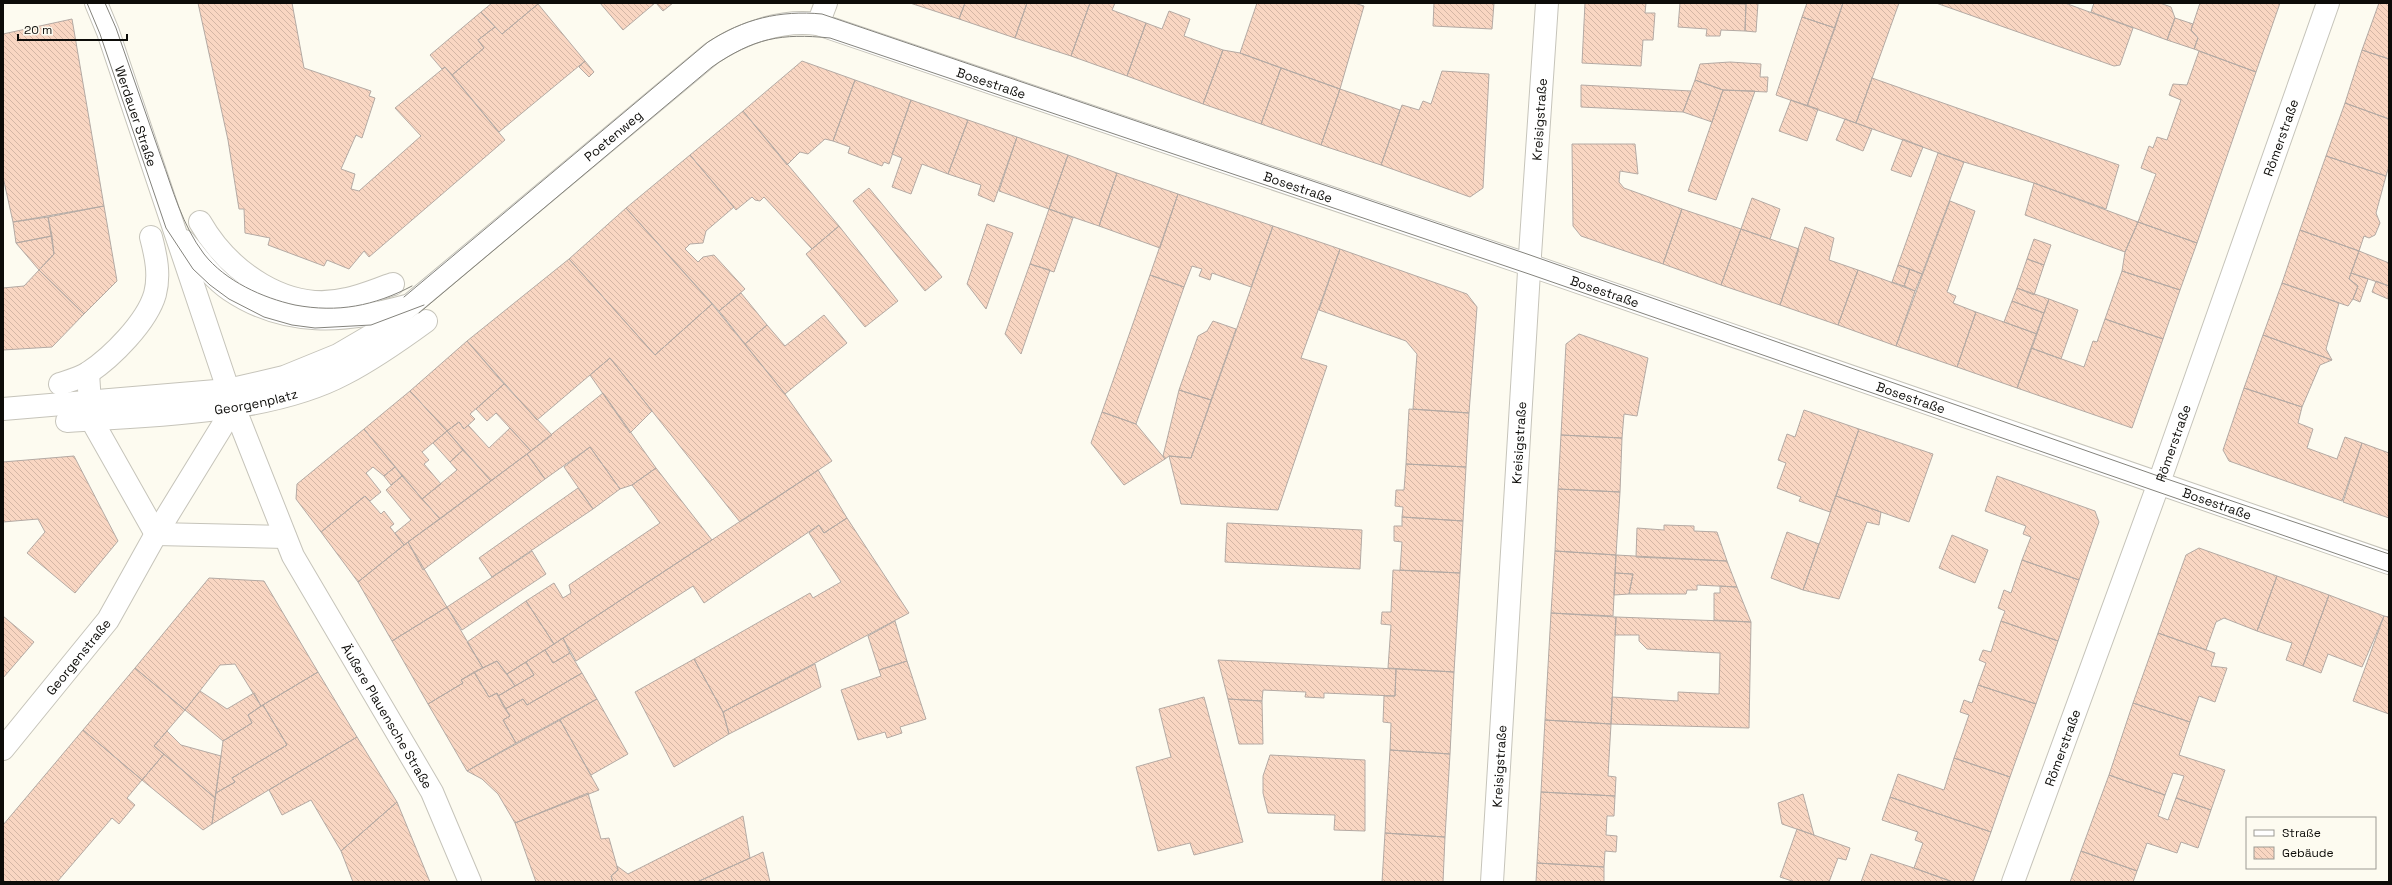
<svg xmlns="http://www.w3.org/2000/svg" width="2392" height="885" font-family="'Space Grotesk',sans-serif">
<defs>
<pattern id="building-back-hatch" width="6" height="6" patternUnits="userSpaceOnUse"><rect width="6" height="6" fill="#f9d6c2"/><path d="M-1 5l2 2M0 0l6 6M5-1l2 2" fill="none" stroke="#d4b6a5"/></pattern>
</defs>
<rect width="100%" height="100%" fill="#fdfbf0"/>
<path fill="url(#building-back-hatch)" stroke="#b4aaa4" d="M 198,3 L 292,3 L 304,68 L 371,91 L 369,96 L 375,98 L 362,138 L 356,135 L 341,169 L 355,174 L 351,189 L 359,191 L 421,136 L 395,108 L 445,67 L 505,140 L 369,257 L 364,251 L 349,269 L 327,260 L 324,266 L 268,245 L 270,238 L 245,233 L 244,209 L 239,209 L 228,140 Z
M 492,3 L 537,3 L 538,4 L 502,34 L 481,12 Z
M 600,3 L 655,3 L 623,30 Z
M 656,3 L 673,3 L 663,11 Z
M 910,3 L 965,3 L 959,19 Z
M 965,3 L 1027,3 L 1015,38 L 959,19 Z
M 1027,3 L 1090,3 L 1071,56 L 1015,38 Z
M 1090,3 L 1115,3 L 1112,10 L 1146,23 L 1127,76 L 1071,56 Z
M 1257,3 L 1354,3 L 1364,6 L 1340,89 L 1240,53 Z
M 1434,3 L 1494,3 L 1492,29 L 1433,26 Z
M 1585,3 L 1646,3 L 1645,13 L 1655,13 L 1653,40 L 1643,40 L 1641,66 L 1582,63 Z
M 1680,3 L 1746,4 L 1745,31 L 1721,30 L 1720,36 L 1706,36 L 1707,29 L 1678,27 Z
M 1758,3 L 1756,32 L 1745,31 L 1746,3 Z
M 1807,3 L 1843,3 L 1835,28 L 1802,17 Z
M 1843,3 L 1899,3 L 1856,123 L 1807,106 Z
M 1936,3 L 2065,3 L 2133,28 L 2120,65 L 2114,66 Z
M 2094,3 L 2160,3 L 2171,7 L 2175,18 L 2167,40 L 2091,12 Z
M 2200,3 L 2280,3 L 2256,72 L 2194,49 L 2198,38 L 2191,30 Z
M 2379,3 L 2389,3 L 2389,59 L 2362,50 Z
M 538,4 L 585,61 L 499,132 L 452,75 L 484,48 L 478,40 L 495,27 L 502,34 Z
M 1169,11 L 1190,19 L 1184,36 L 1223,50 L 1203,104 L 1127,76 L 1146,23 L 1162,29 Z
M 481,12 L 495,27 L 478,40 L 484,48 L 452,75 L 445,67 L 442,69 L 430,55 Z
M 1802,17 L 1835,28 L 1807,106 L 1776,95 Z
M 2175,18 L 2193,24 L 2191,30 L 2198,38 L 2194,49 L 2167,40 Z
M 72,19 L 104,206 L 13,222 L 3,177 L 3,34 Z
M 1223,50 L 1240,53 L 1281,68 L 1261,124 L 1203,104 Z
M 2362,50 L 2389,59 L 2389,119 L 2345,103 Z
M 2199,51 L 2256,72 L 2197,243 L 2138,222 L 2156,174 L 2141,168 L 2149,146 L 2153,148 L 2157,137 L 2167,140 L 2181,100 L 2169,95 L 2173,84 L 2187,85 Z
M 585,61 L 594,72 L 589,77 L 579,67 Z
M 802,61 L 855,80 L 833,141 L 825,139 L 808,154 L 800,152 L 787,165 L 743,111 Z
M 1730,62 L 1761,64 L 1760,77 L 1768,77 L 1767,92 L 1723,90 L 1695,80 L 1700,64 Z
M 1281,68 L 1340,89 L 1321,145 L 1261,124 Z
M 1442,71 L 1489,74 L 1483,188 L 1470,197 L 1381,165 L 1402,105 L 1419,110 L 1423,101 L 1431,104 Z
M 1872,78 L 2119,165 L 2106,209 L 2034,183 L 1964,162 L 1856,123 Z
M 855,80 L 911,100 L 889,164 L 884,162 L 882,166 L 848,153 L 850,147 L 833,141 Z
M 1695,80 L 1723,90 L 1712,122 L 1683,112 Z
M 1581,85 L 1691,91 L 1683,112 L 1581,107 Z
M 1340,89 L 1400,110 L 1381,165 L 1321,145 Z
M 1723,90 L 1755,91 L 1716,200 L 1688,191 Z
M 911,100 L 968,120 L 948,174 L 922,164 L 911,194 L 892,187 L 902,158 L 892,154 Z
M 1791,100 L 1818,109 L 1807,141 L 1779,131 Z
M 2345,103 L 2389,119 L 2389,166 L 2386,176 L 2326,156 Z
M 743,111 L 839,226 L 812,249 L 764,197 L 760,201 L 755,200 L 752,197 L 736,210 L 690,155 Z
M 1845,119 L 1872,129 L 1863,151 L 1836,140 Z
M 968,120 L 1017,137 L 994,202 L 978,195 L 981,185 L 948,174 Z
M 1017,137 L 1068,155 L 1049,209 L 999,191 Z
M 1903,139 L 1923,147 L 1911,177 L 1891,170 Z
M 1572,144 L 1635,144 L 1638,174 L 1620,171 L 1619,182 L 1624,188 L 1682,209 L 1663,264 L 1581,236 L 1573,226 Z
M 1938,153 L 1964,162 L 1922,274 L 1898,265 Z
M 690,155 L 734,207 L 706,231 L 703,243 L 690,244 L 685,249 L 698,262 L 703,257 L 714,255 L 745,289 L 719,311 L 626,208 Z
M 1068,155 L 1117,173 L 1099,226 L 1049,209 Z
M 2326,156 L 2386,176 L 2376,213 L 2380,223 L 2375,235 L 2369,238 L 2364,236 L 2359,251 L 2300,230 Z
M 1117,173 L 1178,194 L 1160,248 L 1099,226 Z
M 2034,183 L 2138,222 L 2125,252 L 2025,215 Z
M 869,188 L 942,277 L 925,291 L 853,201 Z
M 1178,194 L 1273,226 L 1251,287 L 1212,273 L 1210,280 L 1199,276 L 1202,269 L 1192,266 L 1184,287 L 1150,275 Z
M 1752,198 L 1780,209 L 1770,239 L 1741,229 Z
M 1950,201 L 1975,211 L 1947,292 L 1956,296 L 1953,303 L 1976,312 L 1957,367 L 1896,346 Z
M 104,206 L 117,281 L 84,314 L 39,270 L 54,254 L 48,217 Z
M 626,208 L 712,304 L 655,355 L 569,259 Z
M 1049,209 L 1073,218 L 1054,272 L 1030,264 Z
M 1682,209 L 1741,229 L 1721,285 L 1663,264 Z
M 48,217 L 52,236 L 16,243 L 13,222 Z
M 2138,222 L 2197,243 L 2180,290 L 2122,271 L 2125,252 Z
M 987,224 L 1013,233 L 986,309 L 967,284 Z
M 839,226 L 898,301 L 865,327 L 806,254 Z
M 1273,226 L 1340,249 L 1301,358 L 1327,366 L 1278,510 L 1181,504 L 1169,456 L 1191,458 Z
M 1805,227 L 1834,238 L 1829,260 L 1858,270 L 1838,325 L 1780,305 Z
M 1741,229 L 1799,249 L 1780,305 L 1721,285 Z
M 2300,230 L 2359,251 L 2349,279 L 2358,286 L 2353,299 L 2348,306 L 2282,283 Z
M 52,236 L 54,254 L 39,270 L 16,243 Z
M 2034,239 L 2051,245 L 2044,265 L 2027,259 Z
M 1340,249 L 1467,294 L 1477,307 L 1469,413 L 1413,409 L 1417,354 L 1406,341 L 1319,310 Z
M 2359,251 L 2389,263 L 2389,286 L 2351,273 Z
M 569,259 L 655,355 L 712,304 L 785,394 L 832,461 L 740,522 L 610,358 L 537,420 L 467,341 Z
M 2027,259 L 2044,265 L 2034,295 L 2017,288 Z
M 1030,264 L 1050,270 L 1021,354 L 1005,334 Z
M 1898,265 L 1910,269 L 1904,286 L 1892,282 Z
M 1910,269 L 1922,274 L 1915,291 L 1904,286 Z
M 39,270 L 84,314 L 52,347 L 3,350 L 3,288 L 24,286 Z
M 1858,270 L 1915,291 L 1896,346 L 1838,325 Z
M 2122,271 L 2180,290 L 2163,339 L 2105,319 Z
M 2351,273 L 2368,279 L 2360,302 L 2353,299 L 2358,286 L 2349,279 Z
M 1150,275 L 1184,287 L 1136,424 L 1102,412 Z
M 2376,281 L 2389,286 L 2388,299 L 2372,292 Z
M 2282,283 L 2339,303 L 2326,349 L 2332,360 L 2263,335 Z
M 2017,288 L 2049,299 L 2044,313 L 2012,301 Z
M 741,293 L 767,325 L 745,344 L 719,311 Z
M 2049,299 L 2078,310 L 2061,359 L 2031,348 Z
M 2012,301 L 2044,313 L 2037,334 L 2004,322 Z
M 1976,312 L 2037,334 L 2017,388 L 1957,367 Z
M 824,315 L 847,343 L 785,394 L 745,344 L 767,325 L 785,346 Z
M 2105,319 L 2163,339 L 2132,428 L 2017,388 L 2031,348 L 2084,367 L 2093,341 L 2097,342 Z
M 1213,321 L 1236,329 L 1211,400 L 1179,390 L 1198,336 L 1207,331 Z
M 1579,334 L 1648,358 L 1637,416 L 1624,414 L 1622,438 L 1561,435 L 1566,344 Z
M 2263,335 L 2332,360 L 2320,365 L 2302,407 L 2244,388 Z
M 467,341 L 504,384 L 470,414 L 475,419 L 464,429 L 459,422 L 447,431 L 410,391 Z
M 610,358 L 652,411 L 630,433 L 590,375 Z
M 504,384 L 552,435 L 531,451 L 496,413 L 487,421 L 476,409 Z
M 2244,388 L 2302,407 L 2298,423 L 2313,429 L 2307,448 L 2337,459 L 2345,437 L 2362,443 L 2342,501 L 2229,461 L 2223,450 Z
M 1179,390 L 1211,400 L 1191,458 L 1169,456 L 1165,459 L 1163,456 Z
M 410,391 L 447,431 L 422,452 L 429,460 L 424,464 L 441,484 L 422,499 L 364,429 Z
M 603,393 L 656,468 L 632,485 L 620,489 L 590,447 L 545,479 L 527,454 Z
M 1409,409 L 1469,413 L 1466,467 L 1406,464 Z
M 1804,410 L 1859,429 L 1830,512 L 1799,501 L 1801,497 L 1777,488 L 1786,463 L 1778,460 L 1787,434 L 1795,437 Z
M 1102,412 L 1136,424 L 1165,459 L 1124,485 L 1091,443 Z
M 459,422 L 464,429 L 468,425 L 489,448 L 510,428 L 531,451 L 491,481 L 447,431 Z
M 364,429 L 395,467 L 384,476 L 373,467 L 366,473 L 381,492 L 370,501 L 365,496 L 321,532 L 296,499 L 297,484 Z
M 1859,429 L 1933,454 L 1909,522 L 1836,496 Z
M 447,431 L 463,450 L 450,462 L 433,443 Z
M 1561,435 L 1622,438 L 1620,492 L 1558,489 Z
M 2362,443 L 2389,453 L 2389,518 L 2343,502 Z
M 590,447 L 620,489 L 593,509 L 564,467 Z
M 463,450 L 491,481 L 440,519 L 422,499 L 457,470 L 450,462 Z
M 527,454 L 545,479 L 423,570 L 408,542 Z
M 74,456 L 118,541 L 75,593 L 27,553 L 45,532 L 38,519 L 3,522 L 3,462 Z
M 1406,464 L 1466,467 L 1463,521 L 1402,517 L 1403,507 L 1395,506 L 1396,490 L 1404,490 Z
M 395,467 L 402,476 L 391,485 L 384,476 Z
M 656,468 L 712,540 L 554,644 L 526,601 L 554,583 L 563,598 L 571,593 L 569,585 L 660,523 L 632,485 Z
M 818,470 L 847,518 L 824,533 L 819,525 L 704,603 L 693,586 L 576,661 L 563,638 Z
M 402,476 L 440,519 L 404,545 L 395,533 L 411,520 L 386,490 Z
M 1997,476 L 2095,511 L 2099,522 L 2079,580 L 2022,560 L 2031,537 L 2023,534 L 2026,526 L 1985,511 Z
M 578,488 L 593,509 L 492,577 L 479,558 Z
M 1558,489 L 1620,492 L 1616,555 L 1555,551 Z
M 365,496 L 381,514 L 384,511 L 394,524 L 390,527 L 404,545 L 358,582 L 321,532 Z
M 1836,496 L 1881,512 L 1879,525 L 1867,522 L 1839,599 L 1803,590 Z
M 1402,517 L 1463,521 L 1460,573 L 1400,570 L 1402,542 L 1394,541 L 1394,526 L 1402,526 Z
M 847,518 L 909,613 L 723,712 L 694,659 L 810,593 L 813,598 L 841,582 L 809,533 L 819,525 L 824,533 Z
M 1227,523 L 1362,530 L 1360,569 L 1225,562 Z
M 1664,525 L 1694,526 L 1694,531 L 1717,532 L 1727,561 L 1636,557 L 1637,528 L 1664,530 Z
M 1787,532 L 1819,544 L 1803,590 L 1771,578 Z
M 1952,535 L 1988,550 L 1975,583 L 1939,568 Z
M 408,542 L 447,607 L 392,641 L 358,582 Z
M 2199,548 L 2277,576 L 2257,631 L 2224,618 L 2216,622 L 2206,650 L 2158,633 L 2186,555 Z
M 532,551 L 546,574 L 462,630 L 447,607 Z
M 1555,551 L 1616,555 L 1613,616 L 1551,613 Z
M 1616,555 L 1727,561 L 1737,587 L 1697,585 L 1697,590 L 1687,590 L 1686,594 L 1629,594 L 1633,574 L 1615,573 Z
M 2022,560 L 2079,580 L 2058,641 L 2001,621 L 2005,611 L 1998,608 L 2004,590 L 2011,593 Z
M 1393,570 L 1460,573 L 1454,672 L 1388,668 L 1391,625 L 1381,624 L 1382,612 L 1391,612 Z
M 1615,573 L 1633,574 L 1629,594 L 1614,595 Z
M 2277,576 L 2329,595 L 2303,666 L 2286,660 L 2292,643 L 2257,631 Z
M 209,578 L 264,581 L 318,672 L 261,706 L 235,664 L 220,665 L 185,710 L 135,668 Z
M 1720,586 L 1737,587 L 1751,622 L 1714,620 L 1714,593 L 1720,593 Z
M 2329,595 L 2384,616 L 2362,667 L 2328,654 L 2321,673 L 2303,666 Z
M 526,601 L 554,644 L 507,674 L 497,661 L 483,668 L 467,642 Z
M 447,607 L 483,668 L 461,680 L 463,683 L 428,704 L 392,641 Z
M 1551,613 L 1616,617 L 1611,724 L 1545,720 Z
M 3,616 L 34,642 L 3,678 Z
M 2384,616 L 2389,617 L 2389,714 L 2353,701 Z
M 1616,617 L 1751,622 L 1749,728 L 1611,724 L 1612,697 L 1678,701 L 1678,692 L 1719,694 L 1720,653 L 1647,649 L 1639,641 L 1639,635 L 1615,635 Z
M 895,621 L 907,661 L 879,670 L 868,636 Z
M 2001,621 L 2058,641 L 2036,704 L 1978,685 L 1986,663 L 1979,660 L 1983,650 L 1991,652 Z
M 2158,633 L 2215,653 L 2211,666 L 2227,668 L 2215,702 L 2199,696 L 2190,722 L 2133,703 Z
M 563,638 L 570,653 L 553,663 L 545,650 Z
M 545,650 L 553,663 L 570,653 L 582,673 L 527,705 L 523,699 L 505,709 L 498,696 L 534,675 L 526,662 Z
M 694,659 L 723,712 L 729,734 L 674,767 L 635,692 Z
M 1218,660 L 1396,669 L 1395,696 L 1324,693 L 1324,698 L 1305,697 L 1306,692 L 1263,690 L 1262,701 L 1228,699 Z
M 497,661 L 515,686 L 498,696 L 497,693 L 489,697 L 474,672 Z
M 907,661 L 926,719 L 900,727 L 902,733 L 887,738 L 885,732 L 858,740 L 841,690 L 881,676 L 879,670 Z
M 526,662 L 534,675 L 515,686 L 507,674 Z
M 815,664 L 821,687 L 729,734 L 723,712 Z
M 135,668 L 185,710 L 154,746 L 164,754 L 142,780 L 83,730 Z
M 1396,669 L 1454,672 L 1450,754 L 1390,750 L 1391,723 L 1383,722 L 1384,696 L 1395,696 Z
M 318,672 L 357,737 L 212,824 L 216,793 L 235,782 L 232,778 L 287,745 L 263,705 Z
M 474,672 L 489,697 L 497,693 L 510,716 L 503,720 L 516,743 L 467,771 L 428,704 L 463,683 L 461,680 Z
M 582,673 L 597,699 L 516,743 L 503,720 L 510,716 L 505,709 L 523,699 L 527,705 Z
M 1978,685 L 2036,704 L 2010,777 L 1954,758 L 1969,715 L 1960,712 L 1964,700 L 1972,703 Z
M 200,691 L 227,709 L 254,693 L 261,706 L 248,715 L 252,723 L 223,741 L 185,710 Z
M 1204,697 L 1243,842 L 1194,855 L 1190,843 L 1158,851 L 1136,767 L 1171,757 L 1159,709 Z
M 597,699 L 628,754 L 591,775 L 560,720 Z
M 1228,699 L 1262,701 L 1263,744 L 1239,744 Z
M 2133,703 L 2190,722 L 2179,755 L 2225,770 L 2211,810 L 2176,798 L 2184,776 L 2173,773 L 2165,795 L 2109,775 Z
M 263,705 L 287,745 L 232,778 L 235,782 L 216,793 L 223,741 L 252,723 L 248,715 Z
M 560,720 L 599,790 L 515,823 L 498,794 L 482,779 L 467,771 Z
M 1545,720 L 1611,724 L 1608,776 L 1616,777 L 1615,796 L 1541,792 Z
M 83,730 L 142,780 L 127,798 L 135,805 L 119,824 L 112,818 L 57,882 L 3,882 L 3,825 Z
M 167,731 L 181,745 L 221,756 L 215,798 L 154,746 Z
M 357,737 L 397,802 L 341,851 L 311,800 L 282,815 L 269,790 Z
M 1390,750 L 1450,754 L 1445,837 L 1385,833 Z
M 164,754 L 215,798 L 212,824 L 203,830 L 142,780 Z
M 1270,755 L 1365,760 L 1365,831 L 1334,830 L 1335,815 L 1268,813 L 1263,793 L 1263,776 Z
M 1954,758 L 2010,777 L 1991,832 L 1890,797 L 1898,774 L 1944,790 Z
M 2109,775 L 2165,795 L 2158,816 L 2168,820 L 2176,798 L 2211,810 L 2198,848 L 2181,842 L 2177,853 L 2147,843 L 2137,871 L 2081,851 Z
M 1541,792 L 1615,796 L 1614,816 L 1607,816 L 1606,835 L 1617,836 L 1616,852 L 1605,851 L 1604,867 L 1537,863 Z
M 588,793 L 601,839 L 609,838 L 618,870 L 611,876 L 613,882 L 536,882 L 515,823 Z
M 1803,794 L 1814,835 L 1782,824 L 1778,803 Z
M 1890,797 L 1991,832 L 1973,882 L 1953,882 L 1914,868 L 1923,843 L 1915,840 L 1918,832 L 1882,820 Z
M 397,802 L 430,882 L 353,882 L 341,851 Z
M 743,816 L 750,858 L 697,882 L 613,882 L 611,876 L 618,870 L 617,866 L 628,874 Z
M 1797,829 L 1850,848 L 1846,860 L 1838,858 L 1829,882 L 1795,882 L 1780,877 Z
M 1385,833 L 1445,837 L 1443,882 L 1382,882 Z
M 2081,851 L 2137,871 L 2133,882 L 2070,882 Z
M 763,852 L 770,882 L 697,882 L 750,858 Z
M 1871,854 L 1914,868 L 1953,882 L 1861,882 Z
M 1537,863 L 1604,867 L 1604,882 L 1536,882 Z"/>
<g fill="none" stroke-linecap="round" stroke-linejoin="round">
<defs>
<g id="minor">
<path id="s1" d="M 96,3 L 108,32 L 234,407 L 293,556 L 432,792 L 470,882"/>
<path d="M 818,24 L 826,3"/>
<path d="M 200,222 C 228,271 287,314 347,299 C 362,296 378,289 393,284"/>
<path d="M 184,241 C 197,257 212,278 230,290 C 285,327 345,323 406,306"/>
<path d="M 88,373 L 91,419 L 156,534 L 285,537"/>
<path d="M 60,384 C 69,381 80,378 88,373 C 112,357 147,322 155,294 C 160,275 156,256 151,237"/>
<path id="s2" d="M 3,409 L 228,390 L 284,377 L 338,355 L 379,331 L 712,53 C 743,33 781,19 818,24 L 1529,265 L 2389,563"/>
<path id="s3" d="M 67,421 C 151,415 269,414 344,374 C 373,359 400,340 426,321"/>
<path id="s4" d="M 3,749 L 108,620 L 156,534 L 234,407"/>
<path id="s5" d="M 1492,882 L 1530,255 L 1547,3"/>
<path id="s6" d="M 2013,882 L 2156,491 L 2328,3"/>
</g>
</defs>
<use href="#minor" stroke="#c6c4ba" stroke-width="24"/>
<use href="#minor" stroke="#fff" stroke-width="22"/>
<path stroke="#84837c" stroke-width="1" d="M 87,3 L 100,34 L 166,228 L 193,269 L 210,285 L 229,299 L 264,317 L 292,325 L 315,328 L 371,325 L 424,305
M 105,3 L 116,28 C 131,71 146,114 161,157 C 173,190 182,225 204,254 C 225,281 263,298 295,305 C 338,313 374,306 412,286
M 404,297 L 708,42 C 743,19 780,10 822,14 L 1530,255 L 2161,477 L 2389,554
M 419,313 L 712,67 C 754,38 781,33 830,38 L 1529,274 L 2389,572"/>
</g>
<g text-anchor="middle" stroke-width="3.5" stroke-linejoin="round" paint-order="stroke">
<g font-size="13" fill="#0d0c09" stroke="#fdfbf0">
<text dy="5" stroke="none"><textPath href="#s2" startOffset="1118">Bosestraße</textPath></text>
<text dy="5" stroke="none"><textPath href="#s1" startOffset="120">Werdauer Straße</textPath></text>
<text dy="5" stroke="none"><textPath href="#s5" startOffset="764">Kreisigstraße</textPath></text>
<text dy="5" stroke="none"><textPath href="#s2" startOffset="694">Poetenweg</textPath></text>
<text dy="5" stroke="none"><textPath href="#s6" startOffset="791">Römerstraße</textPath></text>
<text dy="5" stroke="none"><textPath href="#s2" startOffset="1442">Bosestraße</textPath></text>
<text dy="5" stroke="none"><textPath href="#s2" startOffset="1766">Bosestraße</textPath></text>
<text dy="5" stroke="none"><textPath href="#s2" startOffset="2090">Bosestraße</textPath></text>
<text dy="5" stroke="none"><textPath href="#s3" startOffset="190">Georgenplatz</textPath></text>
<text dy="5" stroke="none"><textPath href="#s5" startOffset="440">Kreisigstraße</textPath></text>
<text dy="5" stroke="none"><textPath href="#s6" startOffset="467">Römerstraße</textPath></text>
<text dy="5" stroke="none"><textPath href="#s2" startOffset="2414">Bosestraße</textPath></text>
<text dy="5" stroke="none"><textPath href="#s4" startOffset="119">Georgenstraße</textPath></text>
<text dy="5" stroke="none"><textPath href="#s1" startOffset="773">Äußere Plauensche Straße</textPath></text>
<text dy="5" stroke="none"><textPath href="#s6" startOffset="143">Römerstraße</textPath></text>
<text dy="5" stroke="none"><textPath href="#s5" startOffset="116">Kreisigstraße</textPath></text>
</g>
</g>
<rect width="2392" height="885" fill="none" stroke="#0d0c09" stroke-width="8"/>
<rect x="2246" y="817" width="130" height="52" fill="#fdfbf0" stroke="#9d9b94"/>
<rect x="2254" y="830" width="20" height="6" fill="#ffffff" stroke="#9d9b94"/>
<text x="2282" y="837" font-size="12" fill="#0d0c09">Straße</text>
<rect x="2254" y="847" width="20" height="12" fill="url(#building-back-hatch)" stroke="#9d9b94"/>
<text x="2282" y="857" font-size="12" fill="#0d0c09">Gebäude</text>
<path d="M18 34v6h109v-6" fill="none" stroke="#0d0c09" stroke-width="2"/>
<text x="24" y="34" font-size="12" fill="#0d0c09" stroke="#fdfbf0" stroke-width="3" paint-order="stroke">20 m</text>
</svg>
